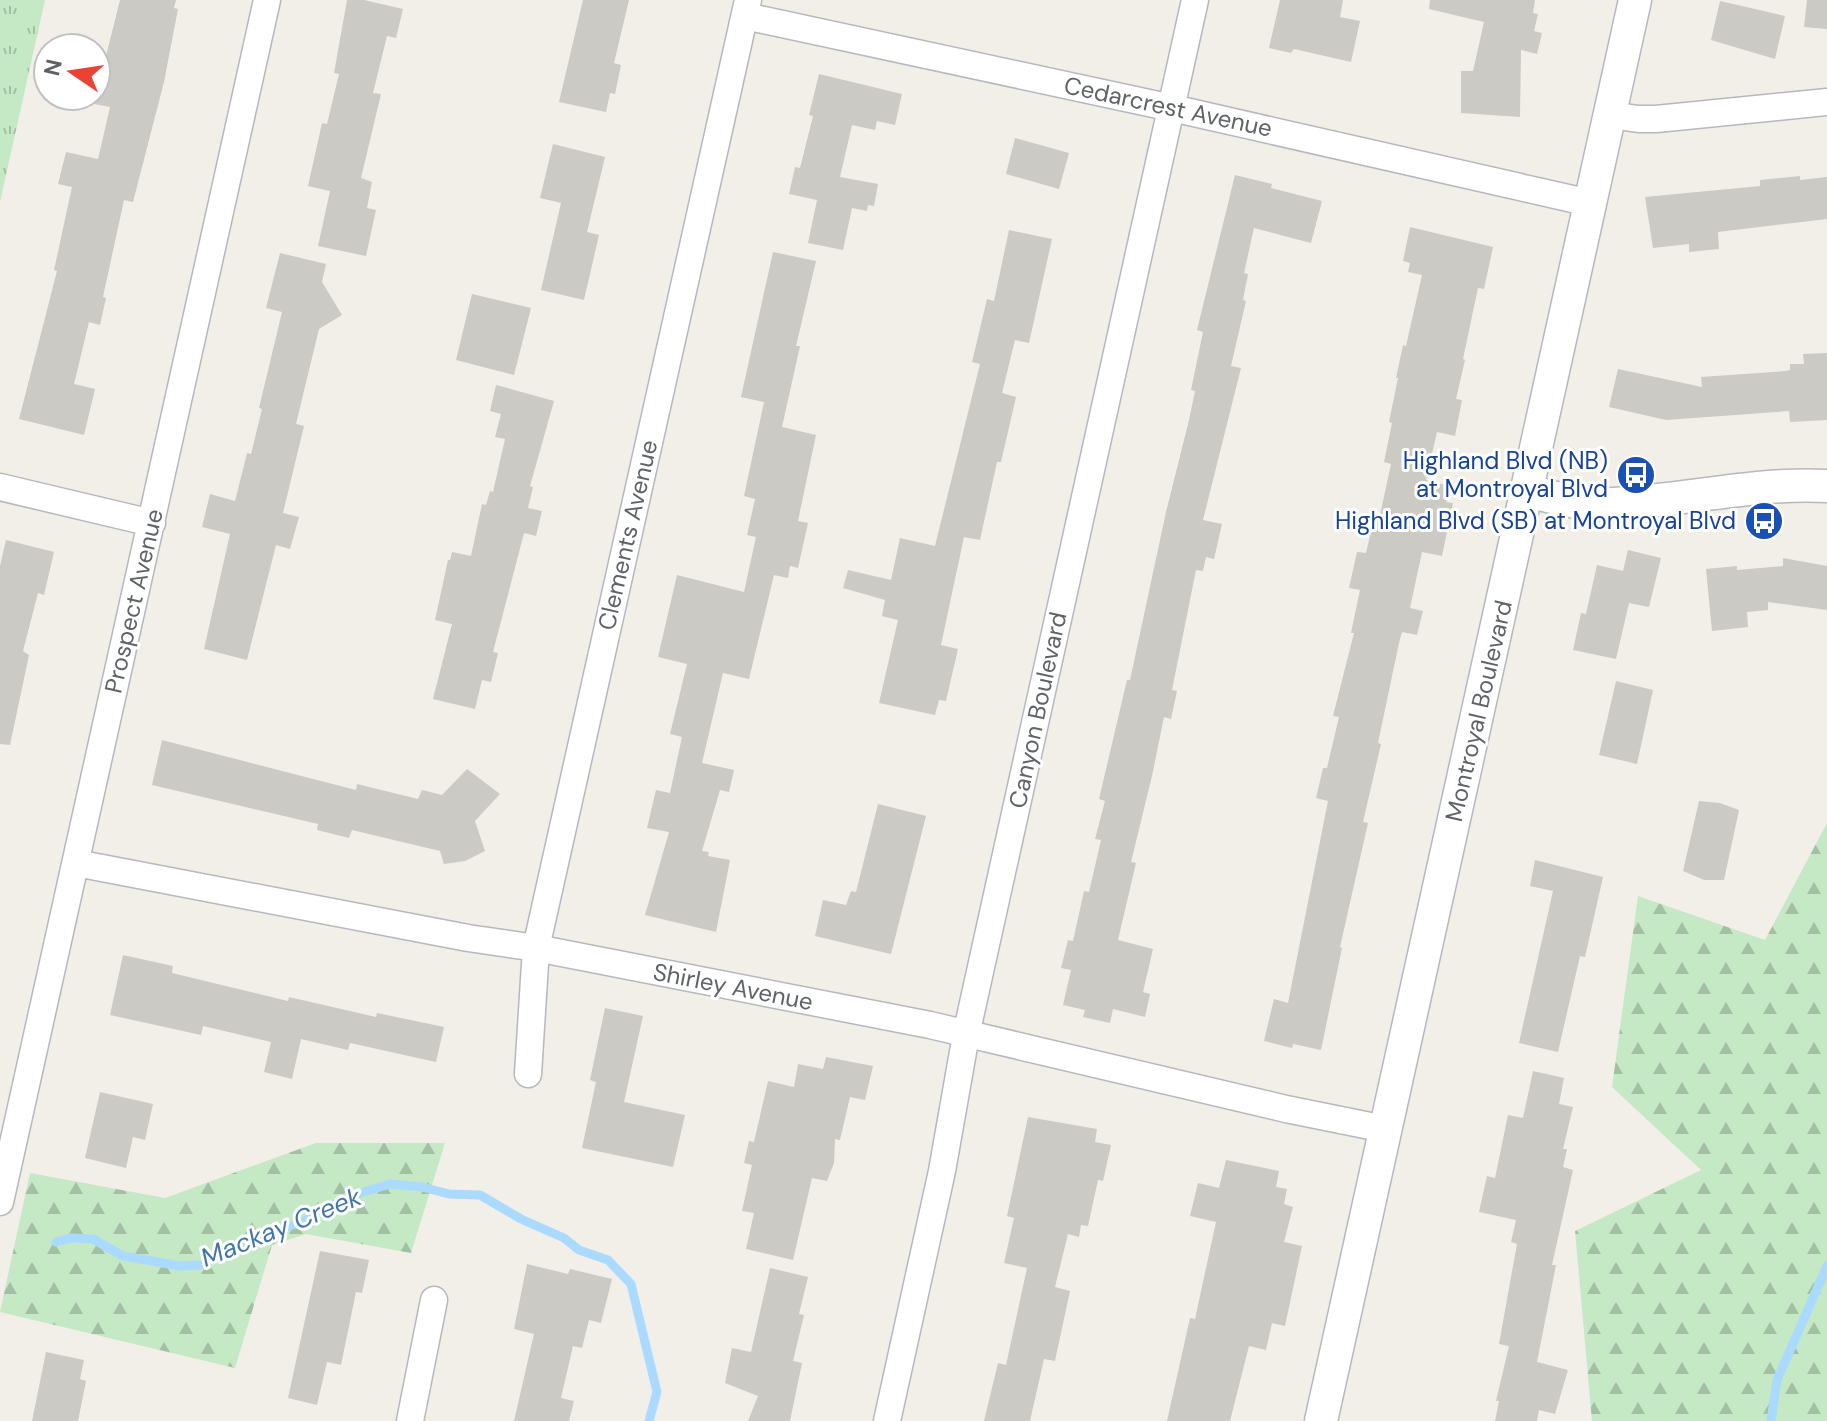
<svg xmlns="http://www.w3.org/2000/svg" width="1827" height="1421" font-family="'DM Sans',sans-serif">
<defs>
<pattern id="forest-firs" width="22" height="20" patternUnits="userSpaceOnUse" patternTransform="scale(2)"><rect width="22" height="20" fill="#c5e8c5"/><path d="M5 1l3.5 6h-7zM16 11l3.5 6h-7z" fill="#a3c0a4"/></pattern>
<pattern id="park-tufts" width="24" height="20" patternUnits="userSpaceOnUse" patternTransform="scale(2)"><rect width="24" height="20" fill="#c5e8c5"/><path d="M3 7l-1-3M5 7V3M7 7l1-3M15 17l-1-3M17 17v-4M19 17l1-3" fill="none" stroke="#a3c0a4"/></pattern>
</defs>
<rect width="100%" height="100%" fill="#f1efe8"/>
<path fill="url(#forest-firs)" d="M 1827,823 L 1827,1421 L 1592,1421 L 1575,1231 L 1701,1170 L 1612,1087 L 1638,896 L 1765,940 Z
M 316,1143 L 445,1143 L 411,1253 L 306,1234 L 272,1245 L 235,1368 L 0,1312 L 30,1173 L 165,1198 Z"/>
<path fill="url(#park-tufts)" d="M 0,0 L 45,0 L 0,202 Z"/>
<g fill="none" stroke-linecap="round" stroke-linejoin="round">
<path stroke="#aadaff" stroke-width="9" d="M 56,1242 L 71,1238 L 93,1239 L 123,1256 L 180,1266 L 201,1265 L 260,1236 L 304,1221 L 347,1197 L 390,1184 L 422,1187 L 449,1194 L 480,1195 L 521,1219 L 564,1238 L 579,1250 L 608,1260 L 631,1284 L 657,1392 L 649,1421
M 1771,1421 L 1777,1380 L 1827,1266"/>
</g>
<path fill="#cccac5" d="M 120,0 L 176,0 L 174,8 L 178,9 L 164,82 L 133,202 L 124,200 L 103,297 L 106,298 L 100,325 L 89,322 L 74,384 L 95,389 L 84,435 L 19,419 L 57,271 L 54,270 L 72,187 L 58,184 L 66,152 L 98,159 L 110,107 L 94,104 Z
M 347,0 L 364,0 L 403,9 L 396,38 L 387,36 L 373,93 L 381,94 L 361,178 L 372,182 L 367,208 L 376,210 L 366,256 L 318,246 L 330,191 L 308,186 L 322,123 L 327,124 L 339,74 L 334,73 Z
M 583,0 L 629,0 L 614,63 L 621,65 L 615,94 L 610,93 L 606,112 L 559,102 Z
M 1280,0 L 1343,0 L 1340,17 L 1360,21 L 1351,62 L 1294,49 L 1291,53 L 1269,48 Z
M 1430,0 L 1535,0 L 1533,13 L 1538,14 L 1534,31 L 1542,33 L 1537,54 L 1521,50 L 1520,117 L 1461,113 L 1461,71 L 1473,71 L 1484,22 L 1429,9 Z
M 1807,0 L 1827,0 L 1827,29 L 1804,27 Z
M 1720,1 L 1785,16 L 1775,59 L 1711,40 Z
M 819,74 L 902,94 L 895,125 L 877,121 L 875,130 L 852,125 L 840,177 L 878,184 L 874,206 L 868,205 L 867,211 L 852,208 L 843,250 L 808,243 L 817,200 L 789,194 L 795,167 L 800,168 L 813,116 L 809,115 Z
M 1015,138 L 1069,153 L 1059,189 L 1006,174 Z
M 553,144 L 605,157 L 587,232 L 599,235 L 584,300 L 541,290 L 561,203 L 540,198 Z
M 1235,175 L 1272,184 L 1271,188 L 1322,201 L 1311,243 L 1254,228 L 1244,273 L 1248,274 L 1243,300 L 1246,301 L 1231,366 L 1241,368 L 1203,520 L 1222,524 L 1214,559 L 1206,557 L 1203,571 L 1196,570 L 1172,690 L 1177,691 L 1171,719 L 1164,717 L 1152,776 L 1131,862 L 1136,863 L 1118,940 L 1153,949 L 1143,992 L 1150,994 L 1145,1017 L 1113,1009 L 1110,1023 L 1083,1017 L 1085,1010 L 1063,1005 L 1071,970 L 1061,968 L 1068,940 L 1073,941 L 1084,891 L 1089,892 L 1101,840 L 1095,839 L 1105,801 L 1099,799 L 1127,680 L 1130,680 L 1166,512 L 1189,420 L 1195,391 L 1191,390 L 1203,332 L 1197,330 Z
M 1800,176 L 1800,180 L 1827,177 L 1827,219 L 1718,232 L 1719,249 L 1689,252 L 1689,244 L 1653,248 L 1645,197 L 1760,186 L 1760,180 Z
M 1410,227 L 1493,247 L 1484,289 L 1478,288 L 1463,359 L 1465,360 L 1456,399 L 1462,400 L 1455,436 L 1437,432 L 1426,480 L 1450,486 L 1446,502 L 1453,503 L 1442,556 L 1422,552 L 1410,608 L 1423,611 L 1417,635 L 1402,632 L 1399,643 L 1378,743 L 1381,744 L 1363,822 L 1368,823 L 1340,947 L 1342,948 L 1321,1050 L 1293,1044 L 1292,1048 L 1264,1041 L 1274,999 L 1288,1003 L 1328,801 L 1316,798 L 1323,768 L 1327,768 L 1339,717 L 1333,716 L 1354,633 L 1351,633 L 1360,590 L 1349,588 L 1357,552 L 1366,553 L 1375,514 L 1380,515 L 1391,464 L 1384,462 L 1392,423 L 1389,422 L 1398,378 L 1396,378 L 1403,345 L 1406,346 L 1422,275 L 1408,272 L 1410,263 L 1403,261 Z
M 1009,230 L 1052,239 L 1029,343 L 1015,340 L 1002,393 L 1016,397 L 1001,462 L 997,462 L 980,540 L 964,537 L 941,645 L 958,649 L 946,701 L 939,700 L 935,715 L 879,703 L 898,620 L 882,616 L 885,600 L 843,588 L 848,570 L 891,580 L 900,538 L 935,546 L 980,364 L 972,362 L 987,299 L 994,301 Z
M 773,252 L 816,261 L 796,346 L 800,346 L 782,427 L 816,435 L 798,521 L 808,523 L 798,568 L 790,566 L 788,578 L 774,575 L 749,679 L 723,673 L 702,763 L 734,770 L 729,792 L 720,790 L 702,851 L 709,852 L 708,856 L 730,860 L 716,932 L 645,915 L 669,832 L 647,828 L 656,790 L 670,793 L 682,737 L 670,734 L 687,664 L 658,657 L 677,575 L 744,592 L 756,537 L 747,535 L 755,499 L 744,496 L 764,402 L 741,397 Z
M 280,253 L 326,264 L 322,282 L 342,315 L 319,329 L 296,424 L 304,426 L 283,513 L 299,517 L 290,549 L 276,545 L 247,660 L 204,649 L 230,534 L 202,527 L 210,494 L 235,501 L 247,453 L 251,454 L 262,409 L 259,408 L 282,312 L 266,308 Z
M 472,294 L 531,308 L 514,375 L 456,360 Z
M 1827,353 L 1827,420 L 1790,422 L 1789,411 L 1666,420 L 1609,407 L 1618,369 L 1702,387 L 1701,377 L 1786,371 L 1790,370 L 1790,364 L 1804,364 L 1803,354 Z
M 496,385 L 554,401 L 530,486 L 533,487 L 528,508 L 542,511 L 536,536 L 524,533 L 493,652 L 498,653 L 491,682 L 482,680 L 475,709 L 433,699 L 452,624 L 435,620 L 448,560 L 450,560 L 452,552 L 471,556 L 482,504 L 486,505 L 490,491 L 493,492 L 505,439 L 495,437 L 501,414 L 490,411 Z
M 6,540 L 54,552 L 44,595 L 38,593 L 23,651 L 29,655 L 10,745 L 0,744 L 0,566 Z
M 1628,550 L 1661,558 L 1649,607 L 1629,603 L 1616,659 L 1573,650 L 1581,613 L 1586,614 L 1597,565 L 1623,571 Z
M 1783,558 L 1827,566 L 1827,610 L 1768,602 L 1768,610 L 1747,612 L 1748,627 L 1712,631 L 1706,569 L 1737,566 L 1737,570 L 1783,566 Z
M 1616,681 L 1653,690 L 1637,764 L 1599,755 Z
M 162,740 L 356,790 L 357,784 L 418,799 L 422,790 L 442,795 L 467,769 L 500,794 L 475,821 L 485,851 L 465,861 L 444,864 L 440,851 L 352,830 L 349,838 L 317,830 L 318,824 L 152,785 Z
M 1699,801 L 1720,803 L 1739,810 L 1724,880 L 1704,880 L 1683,871 Z
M 878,804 L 926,816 L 891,954 L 815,936 L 823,900 L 846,905 L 851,891 L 856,892 Z
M 1535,860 L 1603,877 L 1585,957 L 1580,956 L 1558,1052 L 1519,1043 L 1553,891 L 1530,886 Z
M 123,955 L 173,966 L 172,973 L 288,1001 L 289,997 L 376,1017 L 377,1013 L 444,1027 L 436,1062 L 350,1043 L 348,1050 L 301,1039 L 292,1079 L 264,1072 L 271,1042 L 203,1026 L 201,1035 L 110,1015 Z
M 605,1008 L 643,1016 L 624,1102 L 685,1115 L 673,1167 L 582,1148 L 596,1082 L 590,1080 Z
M 826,1057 L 873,1066 L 865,1100 L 850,1097 L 840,1140 L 835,1139 L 834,1163 L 827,1181 L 812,1178 L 793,1260 L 746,1249 L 754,1213 L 742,1211 L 752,1165 L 744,1163 L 749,1141 L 754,1142 L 768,1081 L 794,1087 L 798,1064 L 823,1069 Z
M 1533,1071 L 1564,1078 L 1559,1104 L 1573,1107 L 1563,1149 L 1567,1149 L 1563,1167 L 1573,1170 L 1552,1265 L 1556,1265 L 1537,1362 L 1568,1370 L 1555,1414 L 1539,1410 L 1537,1421 L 1495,1421 L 1499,1401 L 1496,1401 L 1509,1346 L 1499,1344 L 1517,1244 L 1511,1242 L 1516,1220 L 1479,1212 L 1487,1176 L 1495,1178 L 1508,1115 L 1523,1118 Z
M 100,1092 L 153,1104 L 145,1140 L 133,1137 L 126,1168 L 85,1158 Z
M 1028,1117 L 1097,1129 L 1095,1142 L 1111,1145 L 1103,1181 L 1098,1180 L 1088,1226 L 1081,1225 L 1079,1237 L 1068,1234 L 1055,1287 L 1070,1291 L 1055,1361 L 1044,1359 L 1030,1421 L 984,1421 L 998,1363 L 1006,1365 L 1027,1268 L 1004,1263 L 1014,1218 L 1007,1216 Z
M 1226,1160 L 1279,1171 L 1276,1187 L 1287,1189 L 1284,1204 L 1293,1207 L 1284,1242 L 1302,1246 L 1285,1326 L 1272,1323 L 1266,1350 L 1249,1346 L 1230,1421 L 1167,1421 L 1190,1318 L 1195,1319 L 1216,1222 L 1190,1216 L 1198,1183 L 1219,1188 Z
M 320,1251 L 369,1260 L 362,1293 L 356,1292 L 341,1365 L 327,1362 L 317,1405 L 288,1398 Z
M 527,1264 L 568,1274 L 570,1269 L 612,1279 L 601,1323 L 589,1320 L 582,1348 L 573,1346 L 561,1398 L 574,1401 L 569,1421 L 514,1421 L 534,1334 L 514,1329 Z
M 770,1268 L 808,1277 L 799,1314 L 804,1315 L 793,1361 L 802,1363 L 790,1421 L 748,1421 L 758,1396 L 725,1383 L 732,1348 L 751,1352 Z
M 46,1352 L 84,1360 L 80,1379 L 86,1381 L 78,1421 L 32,1421 Z"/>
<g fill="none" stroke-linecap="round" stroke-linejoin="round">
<defs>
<path id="minor" d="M 745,16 L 1172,108 L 1590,203
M 1611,115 L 1638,119 L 1656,119 L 1827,102
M 0,487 L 152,523
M 76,863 L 468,938 L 536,948 L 930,1025 L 1286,1109 L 1385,1129
M 528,1074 L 536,948 L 748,0
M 0,1202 L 267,0
M 410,1421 L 434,1300
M 887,1421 L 942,1171 L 966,1035 L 1195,0"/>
<path id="tertiary" d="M 1528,491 C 1556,498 1583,506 1613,504 C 1684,501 1755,482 1827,486
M 1321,1421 L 1635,0"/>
</defs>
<use href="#minor" stroke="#b5b8bc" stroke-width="29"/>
<use href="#tertiary" stroke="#b5b8bc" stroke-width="35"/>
<use href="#minor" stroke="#fff" stroke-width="26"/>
<use href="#tertiary" stroke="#fff" stroke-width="32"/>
</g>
<defs>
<symbol id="bus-disc" viewBox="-11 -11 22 22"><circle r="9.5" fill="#1a4fb4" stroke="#fff"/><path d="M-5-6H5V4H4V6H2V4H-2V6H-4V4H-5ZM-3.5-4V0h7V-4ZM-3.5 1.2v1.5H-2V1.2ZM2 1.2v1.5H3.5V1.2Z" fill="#fff"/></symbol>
</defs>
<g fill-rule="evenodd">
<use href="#bus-disc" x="1614" y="453" width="44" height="44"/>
<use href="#bus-disc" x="1742" y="499" width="44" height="44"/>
</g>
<g text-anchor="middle" stroke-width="6" stroke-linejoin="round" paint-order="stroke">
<g font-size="24" fill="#5f6368" stroke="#fff">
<text transform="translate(1168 107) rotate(12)" y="8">Cedarcrest Avenue</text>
<text transform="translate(628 535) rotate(-77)" y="8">Clements Avenue</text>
<text transform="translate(134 601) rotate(-77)" y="8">Prospect Avenue</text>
<text transform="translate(1038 710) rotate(-78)" y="8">Canyon Boulevard</text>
<text transform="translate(1479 711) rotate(-77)" y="8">Montroyal Boulevard</text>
<text transform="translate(733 987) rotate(11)" y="8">Shirley Avenue</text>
</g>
<g font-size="24" fill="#164399" stroke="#fff" text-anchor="end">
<text x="1608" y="469">Highland Blvd (NB)<tspan x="1608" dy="28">at Montroyal Blvd</tspan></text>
<text x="1736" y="529">Highland Blvd (SB) at Montroyal Blvd</text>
</g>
<g font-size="26" font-style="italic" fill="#4174aa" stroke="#fff">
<text transform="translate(281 1227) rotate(-22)" y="9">Mackay Creek</text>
</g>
</g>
<g transform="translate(72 72) rotate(283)"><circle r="38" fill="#ffffff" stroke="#bfc1c3" stroke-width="2"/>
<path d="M0-6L14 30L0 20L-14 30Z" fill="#ea4335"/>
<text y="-12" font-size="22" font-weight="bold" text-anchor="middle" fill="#5f6368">N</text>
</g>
</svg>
